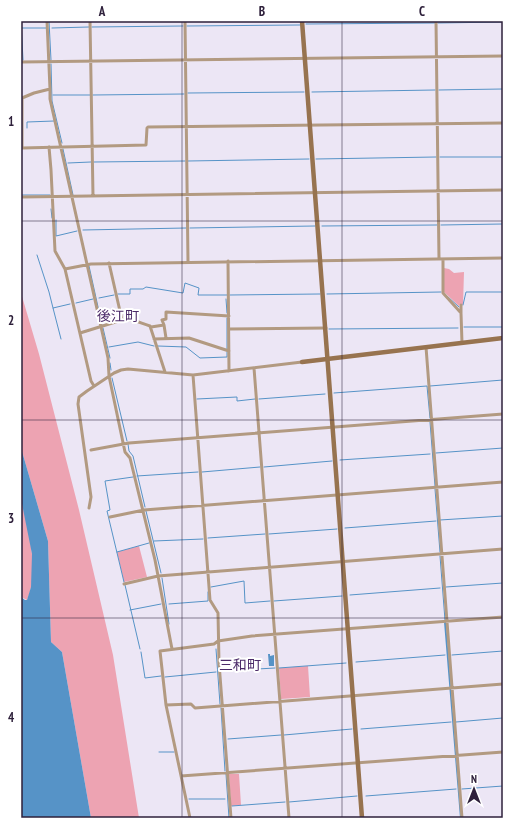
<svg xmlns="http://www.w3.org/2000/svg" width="524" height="839" font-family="'PT Sans Narrow','Noto Sans JP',sans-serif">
<rect width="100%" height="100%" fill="#ece6f5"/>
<path fill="#eda3b2" d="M 444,268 L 449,269 L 454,273 L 464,272 L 463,305 L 460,304 L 459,306 L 444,292 Z
M 21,293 L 39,354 L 79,510 L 113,655 L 139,818 L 91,818 L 62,652 L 51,642 L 48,541 L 21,448 Z
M 21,499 C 28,528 40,571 27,600 L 21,597 Z
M 139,546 L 147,577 L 124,582 L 117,552 Z
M 308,666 L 310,697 L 281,699 L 279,668 Z
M 229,774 L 239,774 L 241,805 L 231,806 Z"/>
<path fill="#5693c7" d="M 21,448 L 48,541 L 51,642 L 62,652 L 91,818 L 21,818 L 21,597 L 25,600 L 27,600 L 31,587 L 32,554 L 21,499 Z
M 444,622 L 446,622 L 461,818 L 460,818 Z
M 268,654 L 270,654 L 270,656 L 274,655 L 274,666 L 269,666 Z"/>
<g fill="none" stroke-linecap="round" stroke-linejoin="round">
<path stroke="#5693c7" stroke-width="1" d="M 21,21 L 23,60
M 49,21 L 51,60
M 438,23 L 503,22
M 306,24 L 435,23
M 187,26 L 300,25
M 92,27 L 183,26
M 22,28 L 46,28
M 52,28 L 89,27
M 51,64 L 52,101 L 62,143
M 439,90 L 503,89
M 312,92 L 435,90
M 188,93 L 304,92
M 53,95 L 90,95
M 93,95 L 184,94
M 27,128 L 27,122 L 54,121
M 63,149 L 73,195
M 440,157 L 503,157
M 316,159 L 436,157
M 188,161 L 309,159
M 94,162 L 185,161
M 68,163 L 91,162
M 22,195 L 50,195
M 51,209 L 52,218
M 56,220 L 56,236 L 77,231
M 441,225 L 503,224
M 322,226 L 437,225
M 190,228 L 315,226
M 83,230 L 186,228
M 37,255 L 49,292 L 53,308
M 89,266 L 102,325
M 118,294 L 130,294 L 130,289 L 143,289 L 146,287 L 183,293 L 185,283 L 199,288 L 198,295 L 227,295
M 327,294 L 441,292
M 230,295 L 320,294
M 447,296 L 459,307
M 99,298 L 114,295
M 226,299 L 227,313
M 76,303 L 93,299
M 463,305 L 466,292 L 503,292
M 227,318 L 227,349
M 464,327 L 503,327
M 103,328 L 110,358
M 329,329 L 458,328
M 61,339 L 53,308 L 70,304
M 158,346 L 186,347 L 200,358 L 227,357 L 227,352
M 109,347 L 138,342 L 154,346
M 110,363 L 111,370
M 112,378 L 127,441
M 430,386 L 503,380
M 334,393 L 427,386 L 430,418
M 197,399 L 237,397 L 237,401 L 255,399
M 259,399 L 325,394
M 430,422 L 435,486
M 128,444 L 129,451 L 133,456 L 145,507
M 436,453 L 503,448
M 340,460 L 430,454
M 264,467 L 332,461
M 202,472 L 260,467
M 137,476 L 198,472
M 435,489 L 440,552
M 146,511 L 161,573
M 440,520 L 503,516
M 345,528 L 436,521
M 269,534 L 337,529
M 208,538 L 265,534
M 154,541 L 203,539
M 117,552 L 149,543
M 440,556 L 445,620
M 162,578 L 169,624
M 124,582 L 107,511 L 110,510 L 105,481 L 133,477
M 125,585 L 140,649
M 211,587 L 244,581 L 245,603 L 270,601
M 446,587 L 503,583
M 350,595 L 440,588
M 274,601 L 342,596
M 169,604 L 208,601 L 208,592
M 130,610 L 161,604
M 216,649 L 220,704
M 141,652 L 145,678 L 161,676
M 452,655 L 503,651
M 356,662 L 445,655
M 279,668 L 346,663
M 223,671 L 275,668
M 165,677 L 216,672
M 221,708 L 225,771
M 456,722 L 503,718
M 361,729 L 451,722
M 284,735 L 352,729
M 228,739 L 281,735
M 159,752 L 174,752
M 226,774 L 229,818
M 462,789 L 503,786
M 366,796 L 456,789
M 189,799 L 225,799
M 289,802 L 357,796
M 232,806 L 285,802"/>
<path stroke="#b29a81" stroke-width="3" d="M 47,21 L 50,89 L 34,93 L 22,98 L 22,148 L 146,145 L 147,128 L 148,127 L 503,123
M 90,21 L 93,196
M 185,21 L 188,262
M 436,21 L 439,259
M 21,62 L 503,56
M 50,89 L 50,99 L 108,358 L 109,376 L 125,452 L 130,458 L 155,560 L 172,649
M 49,147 L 51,170 L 55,251 L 65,269 L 91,381 L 94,386
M 22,197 L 503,190
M 443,259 L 443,293 L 461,313 L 462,343
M 228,261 L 229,371
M 109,263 L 122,320 C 133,318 139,323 150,326 L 165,372
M 65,269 L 91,264 L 503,258
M 461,305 L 461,313
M 164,325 L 166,338
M 151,327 L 164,325 L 162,320 L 166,319 L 166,312 L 229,316
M 229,329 L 326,328
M 80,333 L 122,320
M 154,339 L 189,338 L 229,351
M 426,347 L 462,818
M 254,368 L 289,818
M 193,375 L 210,600 L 218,613 L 219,663 L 231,818
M 91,450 L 129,443 L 503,414
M 89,508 L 91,497 L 78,404 L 79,397 L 87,391 L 114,373 L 121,370 L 128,369 L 193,375 L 302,362
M 110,517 L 144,510 L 503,482
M 124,584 L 158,576 L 503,549
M 166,705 L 191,704 L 195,708 L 503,684
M 181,776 L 503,752
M 190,818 L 166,705 L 160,651 L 214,644 L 218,641 L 252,636 L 503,617"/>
<path stroke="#97734f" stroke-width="4.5" d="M 302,21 L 362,818
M 302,362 L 503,338"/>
</g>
<path fill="none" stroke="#2e203b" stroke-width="1" stroke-opacity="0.55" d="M 182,21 L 182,818M 342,21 L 342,818M 21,221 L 503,221M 21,420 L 503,420M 21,618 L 503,618"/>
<g text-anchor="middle" stroke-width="4" stroke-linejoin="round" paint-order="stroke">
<g font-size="14" fill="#4c2b69" stroke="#fff">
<text x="118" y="321">後江町</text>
<text x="240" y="670">三和町</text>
</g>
</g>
<rect width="524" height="839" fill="none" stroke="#ffffff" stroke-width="44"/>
<g transform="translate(474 789)" stroke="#ffffff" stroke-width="3" paint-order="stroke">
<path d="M0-3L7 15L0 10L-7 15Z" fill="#2e203b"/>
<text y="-6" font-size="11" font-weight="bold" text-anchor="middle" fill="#2e203b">N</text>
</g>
<rect x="22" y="22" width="480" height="795" fill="none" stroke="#2e203b" stroke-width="1.5"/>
<g font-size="13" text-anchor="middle" font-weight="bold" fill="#2e203b">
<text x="102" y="16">A</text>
<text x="262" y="16">B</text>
<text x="422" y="16">C</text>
<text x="11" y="126">1</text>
<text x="11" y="325">2</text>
<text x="11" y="523">3</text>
<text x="11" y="722">4</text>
</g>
</svg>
